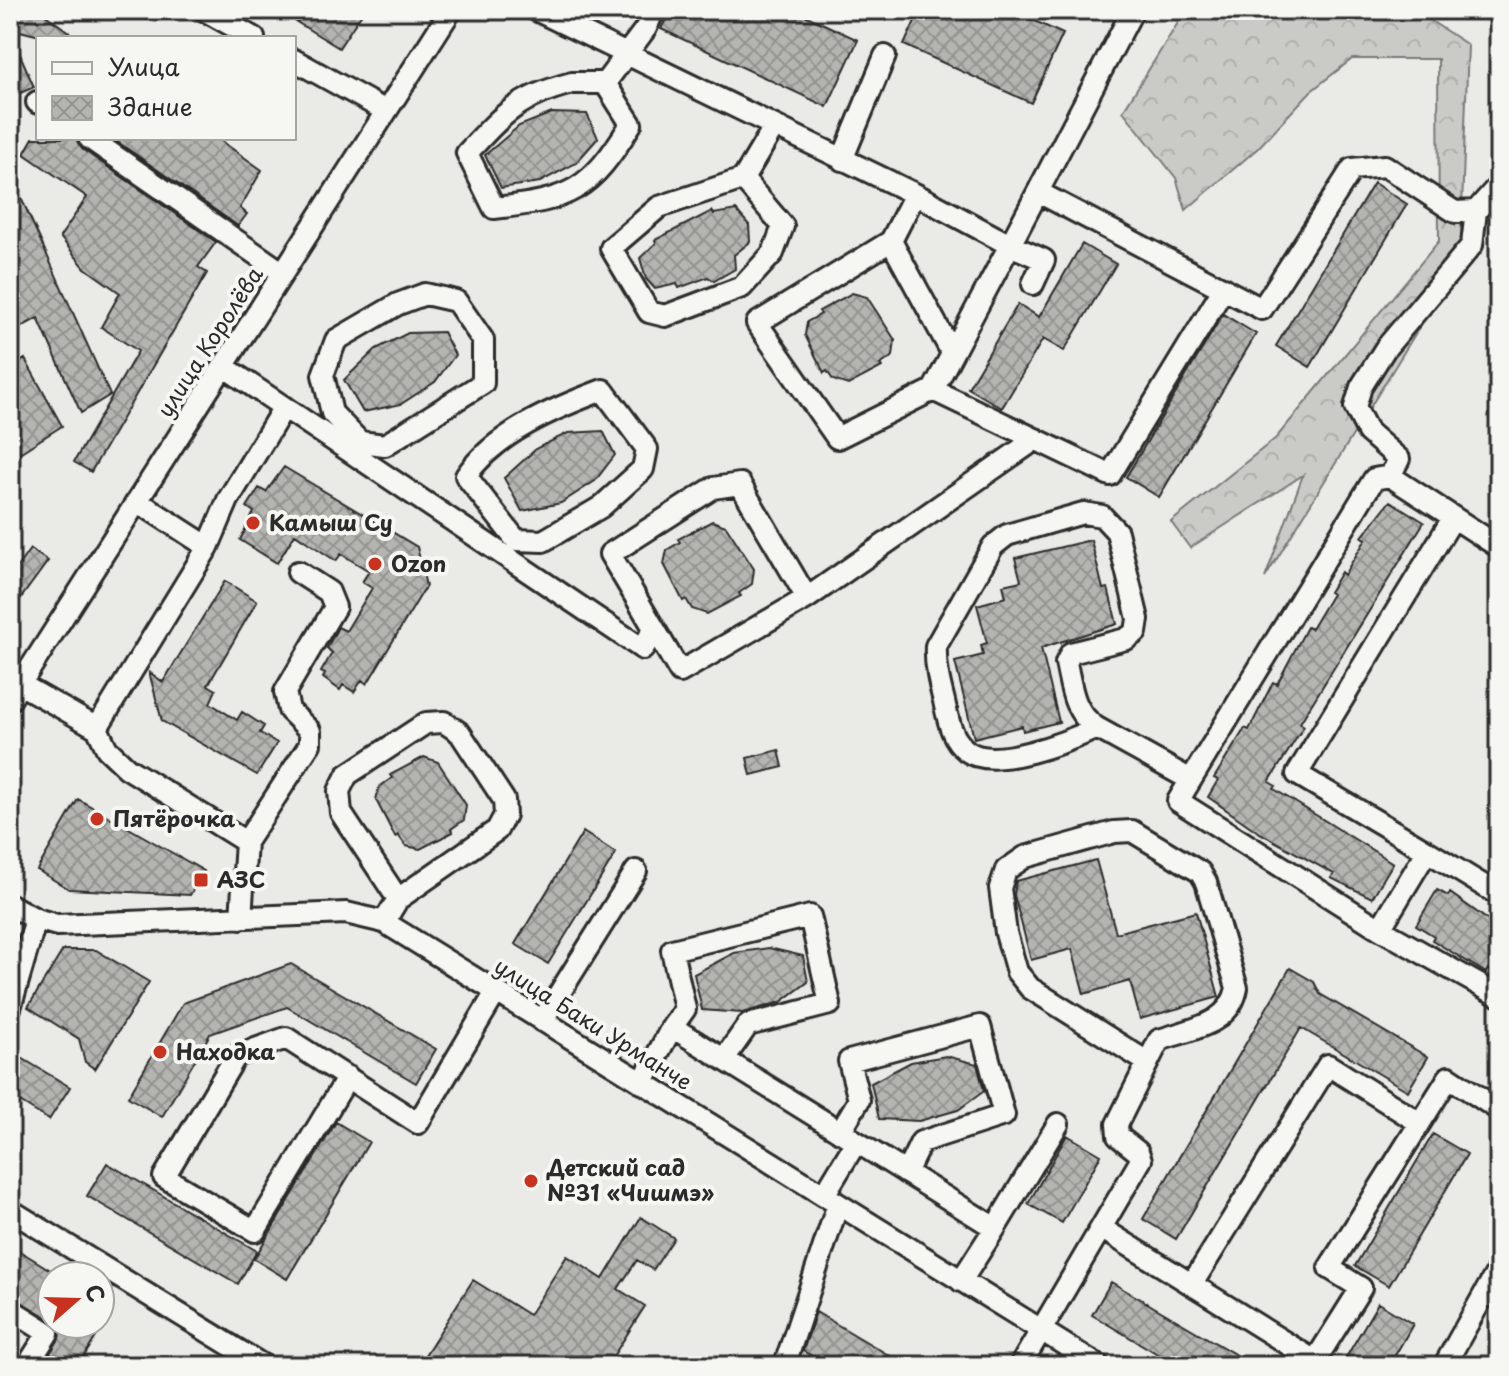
<svg xmlns="http://www.w3.org/2000/svg" width="1509" height="1376" font-family="'Playpen Sans',sans-serif">
<defs>
<pattern id="forest-crowns" width="20" height="18" patternUnits="userSpaceOnUse" patternTransform="scale(2)"><rect width="20" height="18" fill="#cacac7"/><path d="M2 6a3 3 0 1 1 6 0M12 15a3 3 0 1 1 6 0" fill="none" stroke="#aeaeab"/></pattern>
<pattern id="building-cross-hatch" width="8" height="8" patternUnits="userSpaceOnUse" patternTransform="scale(2)"><rect width="8" height="8" fill="#b4b4b1"/><path d="M0 0l8 8M0 8l8-8" fill="none" stroke="#939390"/></pattern>
</defs>
<rect width="100%" height="100%" fill="#eaeae6"/>
<filter id="ink" filterUnits="userSpaceOnUse"><feTurbulence type="fractalNoise" baseFrequency=".0125" numOctaves="2"/><feDisplacementMap in="SourceGraphic" scale="16" xChannelSelector="R" yChannelSelector="G"/><feConvolveMatrix kernelMatrix="1 2 1 2 8 2 1 2 1" color-interpolation-filters="sRGB"/></filter>
<g filter="url(#ink)">
<path fill="url(#forest-crowns)" stroke="#7a7a79" stroke-width="2" d="M 1186,10 L 1414,10 L 1468,45 L 1460,261 L 1265,578 L 1303,475 L 1190,548 L 1171,522 L 1276,438 L 1439,241 L 1438,59 L 1352,59 L 1310,92 L 1258,148 L 1186,210 L 1176,178 L 1123,111 Z"/>
<path fill="url(#building-cross-hatch)" stroke="#2b2b2b" stroke-width="2" d="M 10,10 L 40,11 L 77,38 L 48,38 L 20,31 L 10,24 Z
M 277,10 L 364,10 L 339,48 Z
M 670,10 L 794,10 L 858,40 L 827,107 L 661,29 Z
M 920,10 L 1011,10 L 1063,34 L 1031,103 L 904,45 Z
M 10,31 L 34,87 L 16,95 L 10,81 Z
M 552,113 L 587,114 L 598,138 L 576,163 L 540,182 L 501,188 L 485,155 L 519,126 Z
M 33,138 L 76,138 L 82,149 L 216,242 L 198,267 L 207,273 L 91,472 L 74,462 L 138,351 L 101,327 L 120,293 L 85,268 L 60,237 L 87,197 L 24,154 Z
M 112,138 L 217,138 L 262,170 L 240,208 L 247,214 L 238,226 Z
M 10,173 L 110,395 L 81,413 L 38,318 L 10,333 Z
M 1374,183 L 1407,204 L 1310,367 L 1276,346 Z
M 736,210 L 749,225 L 750,242 L 734,255 L 735,269 L 714,281 L 708,277 L 679,288 L 677,284 L 655,289 L 646,279 L 640,258 L 656,243 L 655,240 L 712,211 L 714,214 Z
M 1082,244 L 1116,264 L 1064,351 L 1043,339 L 1002,408 L 968,388 L 1018,304 L 1039,317 Z
M 852,293 L 867,297 L 895,340 L 893,356 L 880,365 L 882,367 L 848,385 L 833,380 L 827,371 L 824,373 L 805,335 L 807,322 L 821,314 L 819,311 Z
M 1223,314 L 1256,334 L 1159,497 L 1126,477 Z
M 443,332 L 455,355 L 435,382 L 401,404 L 363,412 L 344,380 L 376,349 L 408,333 Z
M 25,359 L 62,426 L 10,459 L 10,368 Z
M 603,431 L 615,455 L 595,481 L 561,503 L 522,511 L 504,478 L 537,448 L 568,433 Z
M 284,467 L 417,547 L 426,586 L 367,684 L 362,680 L 354,692 L 343,685 L 340,690 L 323,678 L 325,674 L 321,672 L 332,653 L 327,648 L 338,627 L 346,631 L 372,588 L 362,582 L 369,571 L 341,554 L 336,561 L 295,534 L 277,563 L 240,540 L 254,512 L 247,507 L 259,488 L 266,492 Z
M 1390,501 L 1424,522 L 1300,723 L 1304,726 L 1269,782 L 1276,786 L 1274,789 L 1393,863 L 1372,898 L 1331,878 L 1334,874 L 1258,832 L 1208,797 L 1218,780 L 1214,778 L 1245,728 L 1249,730 L 1273,682 L 1277,684 L 1307,627 L 1311,629 L 1332,594 L 1329,592 L 1341,572 L 1344,575 L 1366,539 L 1362,537 Z
M 712,521 L 726,526 L 754,569 L 752,584 L 739,593 L 741,596 L 707,614 L 692,609 L 686,599 L 683,601 L 664,564 L 667,550 L 680,542 L 678,539 Z
M 1091,540 L 1103,589 L 1108,588 L 1117,624 L 1041,648 L 1059,722 L 1023,731 L 1022,726 L 974,738 L 955,662 L 983,655 L 981,645 L 987,643 L 977,605 L 1006,597 L 1003,585 L 1021,581 L 1015,558 Z
M 30,549 L 48,561 L 10,613 L 10,577 Z
M 225,581 L 257,601 L 208,685 L 216,690 L 210,703 L 237,720 L 242,712 L 264,726 L 260,733 L 277,743 L 257,775 L 162,721 L 149,672 L 163,682 Z
M 779,750 L 783,767 L 751,775 L 747,758 Z
M 424,757 L 438,762 L 466,805 L 464,820 L 451,829 L 453,832 L 420,849 L 406,846 L 398,835 L 395,837 L 376,800 L 379,787 L 392,778 L 390,775 Z
M 78,799 L 204,871 L 190,895 L 69,889 L 37,870 Z
M 583,832 L 616,853 L 548,964 L 515,944 Z
M 1096,860 L 1116,933 L 1196,912 L 1219,997 L 1140,1019 L 1130,981 L 1084,994 L 1072,949 L 1031,960 L 1014,895 L 1016,881 Z
M 1437,890 L 1448,896 L 1450,893 L 1499,928 L 1499,976 L 1488,969 L 1486,973 L 1432,940 L 1434,936 L 1416,925 Z
M 769,948 L 803,956 L 808,982 L 781,1002 L 742,1013 L 702,1010 L 694,974 L 734,953 Z
M 63,950 L 96,950 L 149,982 L 95,1069 L 85,1062 L 79,1039 L 28,1007 Z
M 291,964 L 436,1049 L 416,1083 L 287,1007 L 210,1034 L 162,1117 L 128,1097 L 183,1003 Z
M 1290,968 L 1314,982 L 1320,994 L 1428,1057 L 1408,1091 L 1301,1028 L 1176,1239 L 1143,1219 Z
M 10,1051 L 70,1087 L 49,1120 L 10,1096 Z
M 946,1056 L 977,1064 L 984,1091 L 958,1110 L 919,1121 L 879,1119 L 871,1083 L 911,1062 Z
M 336,1122 L 369,1142 L 287,1279 L 254,1259 Z
M 1433,1134 L 1467,1154 L 1389,1286 L 1355,1266 Z
M 1067,1135 L 1101,1155 L 1062,1223 L 1028,1204 Z
M 107,1163 L 257,1251 L 238,1284 L 87,1196 Z
M 641,1217 L 674,1238 L 653,1270 L 637,1260 L 618,1289 L 645,1306 L 607,1366 L 586,1366 L 575,1359 L 571,1366 L 442,1366 L 425,1355 L 473,1280 L 529,1315 L 567,1256 L 603,1279 Z
M 10,1245 L 52,1271 L 52,1320 L 10,1296 Z
M 1111,1282 L 1255,1366 L 1178,1366 L 1092,1315 Z
M 1378,1303 L 1413,1324 L 1389,1366 L 1341,1366 Z
M 816,1312 L 907,1366 L 829,1366 L 803,1351 Z
M 58,1324 L 104,1324 L 78,1366 L 42,1366 L 59,1339 Z"/>
<g fill="none" stroke-linecap="round" stroke-linejoin="round">
<defs>
<path id="minor" d="M 204,10 L 254,38
M 536,10 L 915,194 L 1010,245 L 1133,10
M 294,60 L 386,111
M 572,83 L 605,83 L 631,124 C 590,191 571,200 494,208 L 467,153 C 504,113 518,97 572,83 Z
M 605,83 L 646,28 L 654,10
M 37,102 L 38,103
M 89,138 L 283,273
M 842,160 L 885,56
M 743,179 L 783,226 L 773,253 L 742,287 L 665,316 L 649,312 L 611,248 L 659,207 L 743,179 L 774,127
M 1038,192 L 1262,309 L 1352,169 L 1385,166 L 1455,212 L 1476,211 L 1499,185
M 915,194 L 891,241 L 757,323 L 837,438 L 933,390
M 891,241 L 952,353
M 1033,284 L 1044,260 L 1010,245 L 933,390 L 1110,475 L 1224,288
M 425,294 L 456,301 L 483,340 L 483,383 L 385,445 L 360,442 L 332,413 L 323,375 L 336,340 L 398,304 Z
M 223,366 L 643,649 L 654,628
M 603,390 L 647,449 L 643,469 L 601,507 L 543,541 L 516,540 L 466,476 C 495,433 555,408 603,390 Z
M 1390,476 L 1399,459 L 1368,432 L 1355,407 L 1361,387 L 1385,349 L 1472,245 L 1476,211
M 740,484 L 807,598 L 680,672 L 610,554 L 713,488 Z
M 137,501 L 208,547
M 1453,518 L 1297,774 L 1427,851 L 1380,929 L 1178,801 L 1374,479 L 1390,476 L 1499,547
M 807,598 L 1036,439
M 20,684 L 97,728 L 107,749 L 127,768 L 246,842 L 310,744 L 310,731 L 289,710 L 285,692 L 335,607 L 329,592 L 298,572
M 10,700 L 451,10
M 97,728 L 208,547 L 228,500 L 284,407
M 1097,728 C 1073,712 1072,690 1066,663 L 1071,653 L 1126,639 L 1136,632 L 1138,619 L 1117,532 L 1102,516 L 1083,513 L 1007,535 L 993,546 L 936,646 C 935,665 939,682 944,701 C 948,719 951,739 967,751 C 994,771 1069,741 1097,728 L 1191,780
M 1427,851 L 1499,895
M 10,905 L 36,919 L 57,925 L 346,913 L 384,922 L 1099,1366
M 241,918 L 246,842
M 384,922 L 398,899 L 497,830 L 505,815 L 504,800 L 460,733 L 444,722 L 426,723 L 347,775 L 339,791 L 341,813 L 398,899
M 1380,929 L 1499,996
M 10,1008 L 36,919
M 542,1021 L 636,871
M 672,1027 L 685,1009 L 672,950 L 810,916 L 830,1004 L 748,1025 L 724,1059
M 348,1077 L 255,1231 L 164,1177 L 236,1056 L 286,1038 L 418,1123 L 496,992
M 642,1083 L 672,1027 L 995,1228 L 961,1281
M 1420,1123 L 1449,1077 L 1499,1110
M 840,1132 L 859,1100 L 849,1061 L 980,1026 L 1004,1115 L 921,1142 L 906,1173
M 824,1195 L 856,1142
M 10,1210 L 264,1366
M 995,1228 L 1058,1124
M 1101,1228 L 1141,1160 L 1138,1152 L 1118,1136 L 1117,1124 L 1159,1040 C 1191,1029 1230,1025 1237,988 L 1206,882 L 1200,872 L 1132,831 L 1114,832 L 1025,857 L 1006,870 L 1000,888 L 1006,933 L 1017,972 L 1030,988 L 1147,1062
M 10,1309 L 48,1333 L 27,1366
M 792,1366 L 786,1361 L 838,1204
M 1020,1366 L 1101,1228 L 1315,1361 L 1361,1288 L 1329,1268 L 1420,1123 L 1328,1065 L 1192,1284
M 1444,1366 L 1499,1268"/>
</defs>
<use href="#minor" stroke="#2b2b2b" stroke-width="26"/>
<use href="#minor" stroke="#f6f6f2" stroke-width="20"/>
</g>
</g>
<g fill="#c8321e" stroke="#f6f6f2" stroke-width="3">
<circle cx="253" cy="523" r="8"/>
<circle cx="375" cy="564" r="8"/>
<circle cx="97" cy="819" r="8"/>
<rect x="193" y="872" width="16" height="16" rx="4"/>
<circle cx="160" cy="1052" r="8"/>
<circle cx="531" cy="1181" r="8"/>
</g>
<g text-anchor="middle" stroke-width="8" stroke-linejoin="round" paint-order="stroke">
<g font-size="22" fill="#2b2b2b" stroke="#f6f6f2">
<text transform="translate(210 342) rotate(-57)" y="8">улица Королёва</text>
<text transform="translate(593 1024) rotate(32)" y="8">улица Баки Урманче</text>
</g>
<g font-size="22" font-weight="bold" fill="#2b2b2b" stroke="#f6f6f2" text-anchor="start">
<text x="269" y="531">Камыш Су</text>
<text x="391" y="572">Ozon</text>
<text x="113" y="827">Пятёрочка</text>
<text x="217" y="888">АЗС</text>
<text x="176" y="1060">Находка</text>
<text x="547" y="1176">Детский сад<tspan x="547" dy="25">№31 «Чишмэ»</tspan></text>
</g>
</g>
<rect width="1509" height="1376" fill="none" stroke="#f6f6f2" stroke-width="40"/>
<rect x="20" y="20" width="1469" height="1336" fill="none" stroke="#2b2b2b" stroke-width="3" filter="url(#ink)"/>
<rect x="36" y="36" width="260" height="104" fill="#f6f6f2" stroke="#a5a5a2" stroke-width="2"/>
<rect x="52" y="62" width="40" height="12" fill="#f6f6f2" stroke="#a5a5a2" stroke-width="2"/>
<text x="108" y="76" font-size="24" fill="#2b2b2b">Улица</text>
<rect x="52" y="96" width="40" height="24" fill="url(#building-cross-hatch)" stroke="#a5a5a2" stroke-width="2"/>
<text x="108" y="116" font-size="24" fill="#2b2b2b">Здание</text>
<g transform="translate(76 1300) rotate(70)"><circle r="38" fill="#f6f6f2" stroke="#a5a5a2" stroke-width="2"/>
<path d="M0-6L14 30L0 20L-14 30Z" fill="#c8321e"/>
<text y="-12" font-size="22" font-weight="bold" text-anchor="middle" fill="#2b2b2b">С</text>
</g>
</svg>
